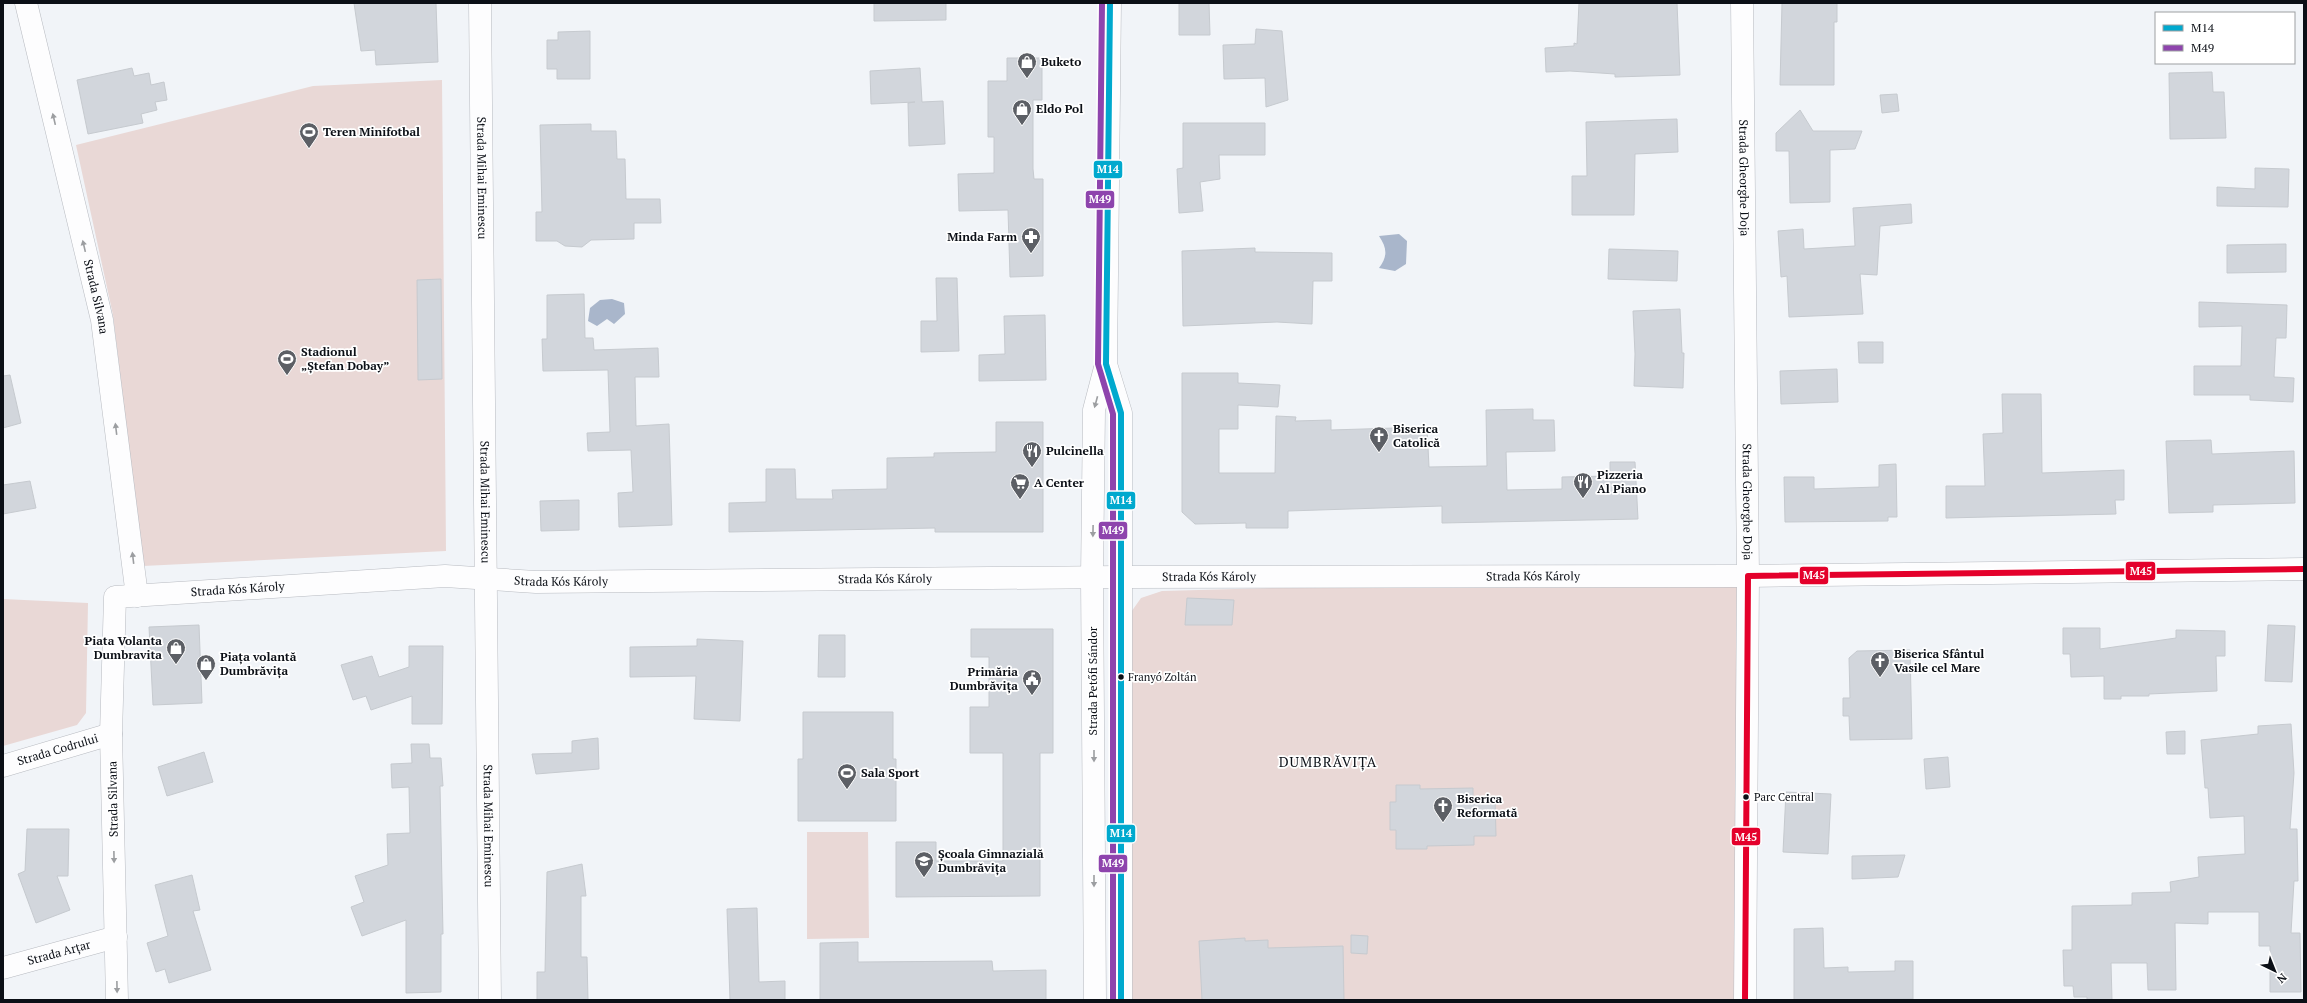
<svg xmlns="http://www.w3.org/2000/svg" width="2307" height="1003" font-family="'PT Serif',serif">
<rect width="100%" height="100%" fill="#f1f4f8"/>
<path fill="#e9d8d6" d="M 442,80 L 446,551 L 143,566 L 113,315 L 76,145 L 313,86 Z
M 1694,576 L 1748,576 L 1745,1000 L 1128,1000 L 1129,615 L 1141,598 L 1162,591 Z
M 3,599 L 88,603 L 86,713 L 77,725 L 3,746 Z
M 807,832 L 868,832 L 869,938 L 807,939 Z"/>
<path fill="#a9b6cb" d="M 1399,234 L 1407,241 L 1406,264 L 1395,271 L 1379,268 C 1388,256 1387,248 1379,236 Z
M 612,299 L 624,303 L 625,314 L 614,324 L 607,319 L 597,326 L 588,321 L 590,308 L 600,300 Z"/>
<path fill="#d2d6dc" stroke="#c6cacf" d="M 354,3 L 436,3 L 438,62 L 376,65 L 375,50 L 361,51 Z
M 874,3 L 946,3 L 946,20 L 874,21 Z
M 1179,3 L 1209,3 L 1210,35 L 1179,35 Z
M 1579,3 L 1677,3 L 1680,75 L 1615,77 L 1615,74 L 1570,71 L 1546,72 L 1545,48 L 1574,46 L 1574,43 L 1577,44 Z
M 1782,3 L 1837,3 L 1837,22 L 1834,22 L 1834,85 L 1780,85 Z
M 1256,29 L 1282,31 L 1288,100 L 1266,107 L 1265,78 L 1224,79 L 1223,45 L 1255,44 Z
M 590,31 L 590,79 L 557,79 L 557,69 L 547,69 L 547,40 L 558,40 L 558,32 Z
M 1007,58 L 1042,58 L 1042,100 L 1033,100 L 1033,169 L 1034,179 L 1043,179 L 1043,276 L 1010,277 L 1008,210 L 959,211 L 958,174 L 994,173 L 994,137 L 988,137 L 988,81 L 1007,81 Z
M 132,68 L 134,76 L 149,73 L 151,85 L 164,82 L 167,100 L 155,102 L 157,110 L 141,114 L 143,123 L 88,134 L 77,80 Z
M 920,68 L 922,102 L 943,101 L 945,144 L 909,146 L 908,103 L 915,102 L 871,104 L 870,71 Z
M 2212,72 L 2213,92 L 2224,92 L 2226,138 L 2170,139 L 2169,73 Z
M 1897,94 L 1899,111 L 1882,113 L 1880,95 Z
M 1800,110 L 1813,131 L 1862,131 L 1855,149 L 1830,150 L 1830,202 L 1790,203 L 1789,151 L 1776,151 L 1776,133 Z
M 1677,119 L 1678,152 L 1635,154 L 1634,215 L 1572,215 L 1572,176 L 1587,176 L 1586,122 Z
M 1183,123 L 1265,123 L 1265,155 L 1219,155 L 1220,179 L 1200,182 L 1203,211 L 1179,213 L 1177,169 L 1183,168 Z
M 591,124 L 591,131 L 616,131 L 617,159 L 625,159 L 626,199 L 660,199 L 661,223 L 634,223 L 634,239 L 591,240 L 582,247 L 565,246 L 557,241 L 536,241 L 536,212 L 542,212 L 540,125 Z
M 2255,168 L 2289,169 L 2288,207 L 2217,206 L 2217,187 L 2255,189 Z
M 1911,204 L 1912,223 L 1880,226 L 1877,275 L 1860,274 L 1863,314 L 1789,317 L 1787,276 L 1781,277 L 1778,231 L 1803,229 L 1804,249 L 1855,246 L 1853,208 Z
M 2286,244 L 2286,272 L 2227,273 L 2227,245 Z
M 1255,248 L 1255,252 L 1332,253 L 1332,281 L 1313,281 L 1312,324 L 1277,322 L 1183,326 L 1182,251 Z
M 1609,249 L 1678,251 L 1677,281 L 1608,279 Z
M 936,278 L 957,278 L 959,351 L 921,352 L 921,321 L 937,321 Z
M 441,279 L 442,379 L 418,380 L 417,280 Z
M 584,294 L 585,338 L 593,338 L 594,350 L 658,348 L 659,377 L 635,377 L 636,426 L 669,424 L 672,525 L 619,527 L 618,493 L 633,492 L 631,450 L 588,451 L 587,433 L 610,432 L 608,370 L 543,371 L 542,339 L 547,339 L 547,295 Z
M 2199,302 L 2287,305 L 2286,338 L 2276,338 L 2274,377 L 2294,378 L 2293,402 L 2250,400 L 2250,395 L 2194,395 L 2194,366 L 2241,366 L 2242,326 L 2199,327 Z
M 1680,309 L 1682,353 L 1684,353 L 1683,388 L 1634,386 L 1635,354 L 1633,311 Z
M 1045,315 L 1046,380 L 979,381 L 979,355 L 1005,354 L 1004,316 Z
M 1858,342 L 1883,342 L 1883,363 L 1859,363 Z
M 1837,369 L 1838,402 L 1781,404 L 1780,371 Z
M 1182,373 L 1238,373 L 1238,383 L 1280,385 L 1278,407 L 1238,405 L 1238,429 L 1219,429 L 1219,473 L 1275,473 L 1276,416 L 1296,417 L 1295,421 L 1331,420 L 1331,430 L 1427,427 L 1429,467 L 1487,466 L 1486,410 L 1533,409 L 1533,420 L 1554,420 L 1555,451 L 1506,452 L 1507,490 L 1562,489 L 1562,477 L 1610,476 L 1610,462 L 1635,462 L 1638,519 L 1442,523 L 1442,506 L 1288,511 L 1288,528 L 1246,528 L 1246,523 L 1195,524 L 1182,512 Z
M 10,375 L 21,423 L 3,428 L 3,376 Z
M 2002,394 L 2041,394 L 2042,473 L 2124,470 L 2124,500 L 2115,500 L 2116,514 L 1946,518 L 1946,486 L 1985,486 L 1983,434 L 2003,433 Z
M 996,422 L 1043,422 L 1043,532 L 935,532 L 935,528 L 729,532 L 729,503 L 766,502 L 766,469 L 795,469 L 796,499 L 833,499 L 832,490 L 887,489 L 887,458 L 934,457 L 934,453 L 996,452 Z
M 2211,440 L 2212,454 L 2294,451 L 2295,503 L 2213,505 L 2213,512 L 2169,513 L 2166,441 Z
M 1896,464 L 1897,517 L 1888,517 L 1888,521 L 1785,522 L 1784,477 L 1814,477 L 1814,489 L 1879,487 L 1879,465 Z
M 30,481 L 36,508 L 3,514 L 3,485 Z
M 579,500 L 579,530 L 541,531 L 540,501 Z
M 1187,598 L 1234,600 L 1232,625 L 1185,625 Z
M 199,625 L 202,703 L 153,705 L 149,627 Z
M 2268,625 L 2295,626 L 2292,682 L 2265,681 Z
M 2063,628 L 2100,628 L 2100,649 L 2176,638 L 2176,630 L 2225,631 L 2225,656 L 2216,656 L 2217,691 L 2149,694 L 2149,696 L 2121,696 L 2121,699 L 2104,699 L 2104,676 L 2071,677 L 2070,654 L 2063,654 Z
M 971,629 L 1053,629 L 1053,753 L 1040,753 L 1040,896 L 896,897 L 896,842 L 936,842 L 936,861 L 1003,861 L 1003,753 L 970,753 L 970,707 L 989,707 L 989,657 L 971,657 Z
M 819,635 L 845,635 L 845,677 L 818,677 Z
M 697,639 L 743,641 L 740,721 L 694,719 L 696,676 L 630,677 L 630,647 L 697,646 Z
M 409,646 L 443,646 L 442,724 L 412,724 L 412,696 L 371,710 L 366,696 L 353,700 L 341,665 L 372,656 L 379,677 L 409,667 Z
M 1910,650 L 1912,739 L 1850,740 L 1849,716 L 1843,716 L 1843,698 L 1850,698 L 1849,658 L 1857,651 Z
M 803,712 L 893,712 L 893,759 L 896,759 L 896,821 L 798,821 L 798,759 L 803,759 Z
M 2291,724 L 2294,773 L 2290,829 L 2297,829 L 2298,881 L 2294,881 L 2291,933 L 2300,933 L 2301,992 L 2270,992 L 2270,946 L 2259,946 L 2259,912 L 2208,912 L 2208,924 L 2175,923 L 2176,990 L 2148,990 L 2147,963 L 2111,963 L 2112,1000 L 2087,1000 L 2087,997 L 2074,997 L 2073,986 L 2064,986 L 2063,950 L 2072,950 L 2072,906 L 2132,905 L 2132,893 L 2171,892 L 2170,882 L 2199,877 L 2198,857 L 2245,854 L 2244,816 L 2210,818 L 2208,788 L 2205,788 L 2201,740 L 2258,734 L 2258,726 Z
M 2185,731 L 2185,754 L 2167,754 L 2166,732 Z
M 598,738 L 599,769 L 536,774 L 532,754 L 572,753 L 572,741 Z
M 411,744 L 429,744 L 430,758 L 441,758 L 443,786 L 440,786 L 443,934 L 441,934 L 441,992 L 406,993 L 406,920 L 362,936 L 351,907 L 364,902 L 355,876 L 388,865 L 387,834 L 410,833 L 409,787 L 392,788 L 391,764 L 412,763 Z
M 204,752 L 213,782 L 167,796 L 158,767 Z
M 1948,757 L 1950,787 L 1926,789 L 1924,759 Z
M 1396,785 L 1420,785 L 1420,789 L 1473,788 L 1473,798 L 1495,797 L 1496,836 L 1474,836 L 1474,845 L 1427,846 L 1427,849 L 1396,849 L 1396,830 L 1390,830 L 1390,802 L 1396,802 Z
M 1786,792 L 1831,794 L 1828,854 L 1783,852 Z
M 27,829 L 69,829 L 68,876 L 57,876 L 70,910 L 36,923 L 18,874 L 25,871 Z
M 1905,855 L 1898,877 L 1852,879 L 1852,856 Z
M 582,864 L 586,896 L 581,896 L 581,957 L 587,957 L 588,1000 L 537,1000 L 537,972 L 545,972 L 547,872 Z
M 192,875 L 200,910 L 193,911 L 211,970 L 169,983 L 165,969 L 156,972 L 147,943 L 168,936 L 155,885 Z
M 757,908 L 759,982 L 785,981 L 785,1000 L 730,1000 L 727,909 Z
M 1823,928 L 1824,968 L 1848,967 L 1848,972 L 1895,971 L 1895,961 L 1913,961 L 1913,999 L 1794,1000 L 1794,929 Z
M 1351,935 L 1368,936 L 1367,954 L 1351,953 Z
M 1245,938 L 1245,941 L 1268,940 L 1268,948 L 1343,946 L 1344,1000 L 1202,1000 L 1199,941 Z
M 858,942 L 858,962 L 992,961 L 993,971 L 1046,970 L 1046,1000 L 820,1000 L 820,943 Z"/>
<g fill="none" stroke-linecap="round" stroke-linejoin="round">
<defs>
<g id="minor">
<path id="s1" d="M 26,3 L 102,320 L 137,596"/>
<path id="s2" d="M 480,3 L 490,1000"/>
<path id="s3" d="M 1742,3 L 1748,576 L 1745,1000"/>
<path id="s4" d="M 3,766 L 111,734"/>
<path id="s5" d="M 3,968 L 116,937"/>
<path id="s6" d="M 117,1000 L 111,734 L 115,597 L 445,576 L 536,582 L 1119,577 L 1748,576 L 2304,569"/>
</g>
<path id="major" d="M 1106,364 L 1121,413 L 1121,1000
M 1095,1000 L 1092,577 L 1094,410 L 1106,364 L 1110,3"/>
</defs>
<use href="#minor" stroke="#b8bbc1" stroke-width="23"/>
<use href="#major" stroke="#b8bbc1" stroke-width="23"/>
<use href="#minor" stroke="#fdfdfe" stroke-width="22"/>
<use href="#major" stroke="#fdfdfe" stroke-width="22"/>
<defs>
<path id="bus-1" d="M 1110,3 L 1106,364 L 1121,413 L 1121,1000"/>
<path id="bus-2" d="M 1102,3 L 1098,364 L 1113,414 L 1113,1000"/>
<path id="bus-3" d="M 1745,1000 L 1748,576 L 2304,569"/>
</defs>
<use href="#bus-1" stroke="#fff" stroke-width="9"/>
<use href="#bus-2" stroke="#fff" stroke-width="9"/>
<use href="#bus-3" stroke="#fff" stroke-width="9"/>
<use href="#bus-1" stroke="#00a9ce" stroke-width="6"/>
<use href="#bus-2" stroke="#8e44ad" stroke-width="6"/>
<use href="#bus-3" stroke="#e4002b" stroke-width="6"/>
</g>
<defs><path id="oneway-solid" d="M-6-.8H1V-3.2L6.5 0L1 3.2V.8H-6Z"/></defs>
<g fill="#9c9ea1">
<use href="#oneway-solid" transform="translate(54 119) rotate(-103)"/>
<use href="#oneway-solid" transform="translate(84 246) rotate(-103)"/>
<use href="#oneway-solid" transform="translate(1096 402) rotate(105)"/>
<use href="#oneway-solid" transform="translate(116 429) rotate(-97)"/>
<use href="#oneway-solid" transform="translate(1093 531) rotate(91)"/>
<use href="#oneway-solid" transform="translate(133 558) rotate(-97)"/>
<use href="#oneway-solid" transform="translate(1094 756) rotate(90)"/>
<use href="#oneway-solid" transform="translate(114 857) rotate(89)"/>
<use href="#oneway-solid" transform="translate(1094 881) rotate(90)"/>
<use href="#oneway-solid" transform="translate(117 987) rotate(89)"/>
</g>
<defs>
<symbol id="shop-pin" viewBox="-11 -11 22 30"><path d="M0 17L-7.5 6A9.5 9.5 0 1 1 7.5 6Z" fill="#5c5f65" stroke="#fff"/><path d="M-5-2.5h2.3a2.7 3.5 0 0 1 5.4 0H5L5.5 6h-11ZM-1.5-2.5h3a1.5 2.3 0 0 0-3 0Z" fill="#fff"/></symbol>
<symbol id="stadium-pin" viewBox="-11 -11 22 30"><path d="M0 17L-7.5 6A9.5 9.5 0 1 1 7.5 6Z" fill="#5c5f65" stroke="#fff"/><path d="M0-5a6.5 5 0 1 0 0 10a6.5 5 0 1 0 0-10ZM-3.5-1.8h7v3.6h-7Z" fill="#fff"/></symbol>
<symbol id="pharmacy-pin" viewBox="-11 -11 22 30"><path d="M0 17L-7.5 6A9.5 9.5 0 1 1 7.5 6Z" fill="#5c5f65" stroke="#fff"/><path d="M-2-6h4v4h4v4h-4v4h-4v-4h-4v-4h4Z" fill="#fff"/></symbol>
<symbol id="church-pin" viewBox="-11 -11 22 30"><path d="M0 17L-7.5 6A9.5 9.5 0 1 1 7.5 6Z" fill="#5c5f65" stroke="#fff"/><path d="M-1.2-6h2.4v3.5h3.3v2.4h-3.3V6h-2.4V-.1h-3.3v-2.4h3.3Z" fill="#fff"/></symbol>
<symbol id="restaurant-pin" viewBox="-11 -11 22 30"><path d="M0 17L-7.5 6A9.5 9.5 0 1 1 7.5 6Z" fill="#5c5f65" stroke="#fff"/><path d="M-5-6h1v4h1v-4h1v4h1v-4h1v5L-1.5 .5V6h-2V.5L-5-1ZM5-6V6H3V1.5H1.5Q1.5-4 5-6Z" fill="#fff"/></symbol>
<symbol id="supermarket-pin" viewBox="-11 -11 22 30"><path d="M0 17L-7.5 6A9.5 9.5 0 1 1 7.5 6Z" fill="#5c5f65" stroke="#fff"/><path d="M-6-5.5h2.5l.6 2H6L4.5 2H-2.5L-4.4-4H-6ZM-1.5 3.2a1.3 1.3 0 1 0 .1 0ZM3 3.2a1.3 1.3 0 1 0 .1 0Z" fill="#fff"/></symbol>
<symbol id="civic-pin" viewBox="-11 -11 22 30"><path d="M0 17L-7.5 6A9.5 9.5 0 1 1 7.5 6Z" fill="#5c5f65" stroke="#fff"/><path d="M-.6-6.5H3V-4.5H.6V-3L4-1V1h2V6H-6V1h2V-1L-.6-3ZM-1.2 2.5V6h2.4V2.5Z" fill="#fff"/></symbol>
<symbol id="school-pin" viewBox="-11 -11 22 30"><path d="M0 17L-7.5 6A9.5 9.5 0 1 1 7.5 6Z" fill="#5c5f65" stroke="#fff"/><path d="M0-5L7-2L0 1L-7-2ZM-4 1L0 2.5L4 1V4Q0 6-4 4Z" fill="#fff"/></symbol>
</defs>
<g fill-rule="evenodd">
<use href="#shop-pin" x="1016" y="51" width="22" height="30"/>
<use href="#shop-pin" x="1011" y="98" width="22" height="30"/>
<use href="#stadium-pin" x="298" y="121" width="22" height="30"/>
<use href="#pharmacy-pin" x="1020" y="226" width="22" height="30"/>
<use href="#stadium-pin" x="276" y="348" width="22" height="30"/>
<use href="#church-pin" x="1368" y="425" width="22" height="30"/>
<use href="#restaurant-pin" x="1021" y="440" width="22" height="30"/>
<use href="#restaurant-pin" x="1572" y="471" width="22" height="30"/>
<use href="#supermarket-pin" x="1009" y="472" width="22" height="30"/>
<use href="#shop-pin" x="165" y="637" width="22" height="30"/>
<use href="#church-pin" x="1869" y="650" width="22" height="30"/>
<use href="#shop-pin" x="195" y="653" width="22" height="30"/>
<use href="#civic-pin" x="1021" y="668" width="22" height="30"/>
<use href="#stadium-pin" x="836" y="762" width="22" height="30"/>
<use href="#church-pin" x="1432" y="795" width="22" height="30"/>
<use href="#school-pin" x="913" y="850" width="22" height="30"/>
</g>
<g fill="#0b0f16" stroke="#fff" stroke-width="1.5">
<circle cx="1121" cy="677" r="3.5"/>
<circle cx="1746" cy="797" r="3.5"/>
</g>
<g text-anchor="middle" stroke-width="3.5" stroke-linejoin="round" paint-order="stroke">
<g font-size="11" fill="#0b0f16" stroke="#fff" text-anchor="start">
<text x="1128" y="681">Franyó Zoltán</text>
<text x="1754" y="801">Parc Central</text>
</g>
<g font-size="12" font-weight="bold" fill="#0b0f16" stroke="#fff" text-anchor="start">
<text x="1041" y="66">Buketo</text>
<text x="1036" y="113">Eldo Pol</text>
<text x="323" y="136">Teren Minifotbal</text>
<text x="1017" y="241" text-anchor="end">Minda Farm</text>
<text x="301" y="356">Stadionul<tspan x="301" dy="14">„Ștefan Dobay”</tspan></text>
<text x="1393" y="433">Biserica<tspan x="1393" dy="14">Catolică</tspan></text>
<text x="1046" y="455">Pulcinella</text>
<text x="1597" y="479">Pizzeria<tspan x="1597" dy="14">Al Piano</tspan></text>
<text x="1034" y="487">A Center</text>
<text x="162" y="645" text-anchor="end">Piata Volanta<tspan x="162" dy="14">Dumbravita</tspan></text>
<text x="1894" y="658">Biserica Sfântul<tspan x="1894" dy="14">Vasile cel Mare</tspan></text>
<text x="220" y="661">Piața volantă<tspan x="220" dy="14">Dumbrăvița</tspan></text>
<text x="1018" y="676" text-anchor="end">Primăria<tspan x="1018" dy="14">Dumbrăvița</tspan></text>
<text x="861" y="777">Sala Sport</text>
<text x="1457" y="803">Biserica<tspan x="1457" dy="14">Reformată</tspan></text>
<text x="938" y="858">Școala Gimnazială<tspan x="938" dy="14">Dumbrăvița</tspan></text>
</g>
<g font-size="12" fill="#0b0f16" stroke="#fff">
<text dy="4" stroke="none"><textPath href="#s2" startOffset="175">Strada Mihai Eminescu</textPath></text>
<text dy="4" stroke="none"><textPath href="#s3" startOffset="175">Strada Gheorghe Doja</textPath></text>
<text dy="4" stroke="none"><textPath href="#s1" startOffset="302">Strada Silvana</textPath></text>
<text dy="4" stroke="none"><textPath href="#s2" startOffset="499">Strada Mihai Eminescu</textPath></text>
<text dy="4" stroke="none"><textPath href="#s3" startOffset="499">Strada Gheorghe Doja</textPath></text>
<text dy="4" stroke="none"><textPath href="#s6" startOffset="1822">Strada Kós Károly</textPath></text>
<text dy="4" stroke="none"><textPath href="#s6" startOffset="1498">Strada Kós Károly</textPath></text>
<text dy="4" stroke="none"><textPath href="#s6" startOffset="1174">Strada Kós Károly</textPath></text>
<text dy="4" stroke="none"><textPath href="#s6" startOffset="850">Strada Kós Károly</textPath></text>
<text dy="4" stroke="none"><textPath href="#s6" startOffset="526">Strada Kós Károly</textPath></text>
<text transform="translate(1093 681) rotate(-90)" y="4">Strada Petőfi Sándor</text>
<text dy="4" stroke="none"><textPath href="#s4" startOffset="57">Strada Codrului</textPath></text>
<text transform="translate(113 799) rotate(-91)" y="4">Strada Silvana</text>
<text dy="4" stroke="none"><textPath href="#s2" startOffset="823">Strada Mihai Eminescu</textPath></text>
<text dy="4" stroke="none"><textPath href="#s5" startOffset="58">Strada Arțar</textPath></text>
</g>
<g font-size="14" letter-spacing="1" fill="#0b0f16" stroke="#fff">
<text x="1328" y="767">DUMBRĂVIȚA</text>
</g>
</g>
<g stroke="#fff" stroke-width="1.5">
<rect x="1093" y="160" width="30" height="19" rx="4" fill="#00a9ce"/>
<rect x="1085" y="190" width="30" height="19" rx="4" fill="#8e44ad"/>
<rect x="1106" y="491" width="30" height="19" rx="4" fill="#00a9ce"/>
<rect x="1098" y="521" width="30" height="19" rx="4" fill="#8e44ad"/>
<rect x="2125" y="561" width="31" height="20" rx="4" fill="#e4002b"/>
<rect x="1799" y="566" width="30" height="19" rx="4" fill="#e4002b"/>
<rect x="1106" y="824" width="30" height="19" rx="4" fill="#00a9ce"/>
<rect x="1731" y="827" width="30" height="19" rx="4" fill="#e4002b"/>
<rect x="1098" y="854" width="30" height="19" rx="4" fill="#8e44ad"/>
</g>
<g font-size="11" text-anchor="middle" font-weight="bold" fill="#fff">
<text x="1108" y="173">M14</text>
<text x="1100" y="203">M49</text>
<text x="1121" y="504">M14</text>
<text x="1113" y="534">M49</text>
<text x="2141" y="575">M45</text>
<text x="1814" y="579">M45</text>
<text x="1121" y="837">M14</text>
<text x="1746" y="841">M45</text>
<text x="1113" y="867">M49</text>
</g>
<rect width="2307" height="1003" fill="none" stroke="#0b0f16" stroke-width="8"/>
<rect x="2155" y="12" width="140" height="52" fill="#ffffff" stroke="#9d9fa2"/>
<rect x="2163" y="25" width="20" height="6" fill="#00a9ce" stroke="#9d9fa2"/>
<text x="2191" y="32" font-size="12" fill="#0b0f16">M14</text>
<rect x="2163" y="45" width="20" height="6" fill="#8e44ad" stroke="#9d9fa2"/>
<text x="2191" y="52" font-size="12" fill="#0b0f16">M49</text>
<g transform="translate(2275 971) rotate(137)" stroke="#ffffff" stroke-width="3" paint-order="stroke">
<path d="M0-3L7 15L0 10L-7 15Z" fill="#0b0f16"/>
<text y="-6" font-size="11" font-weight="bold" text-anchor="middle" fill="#0b0f16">N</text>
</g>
</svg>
